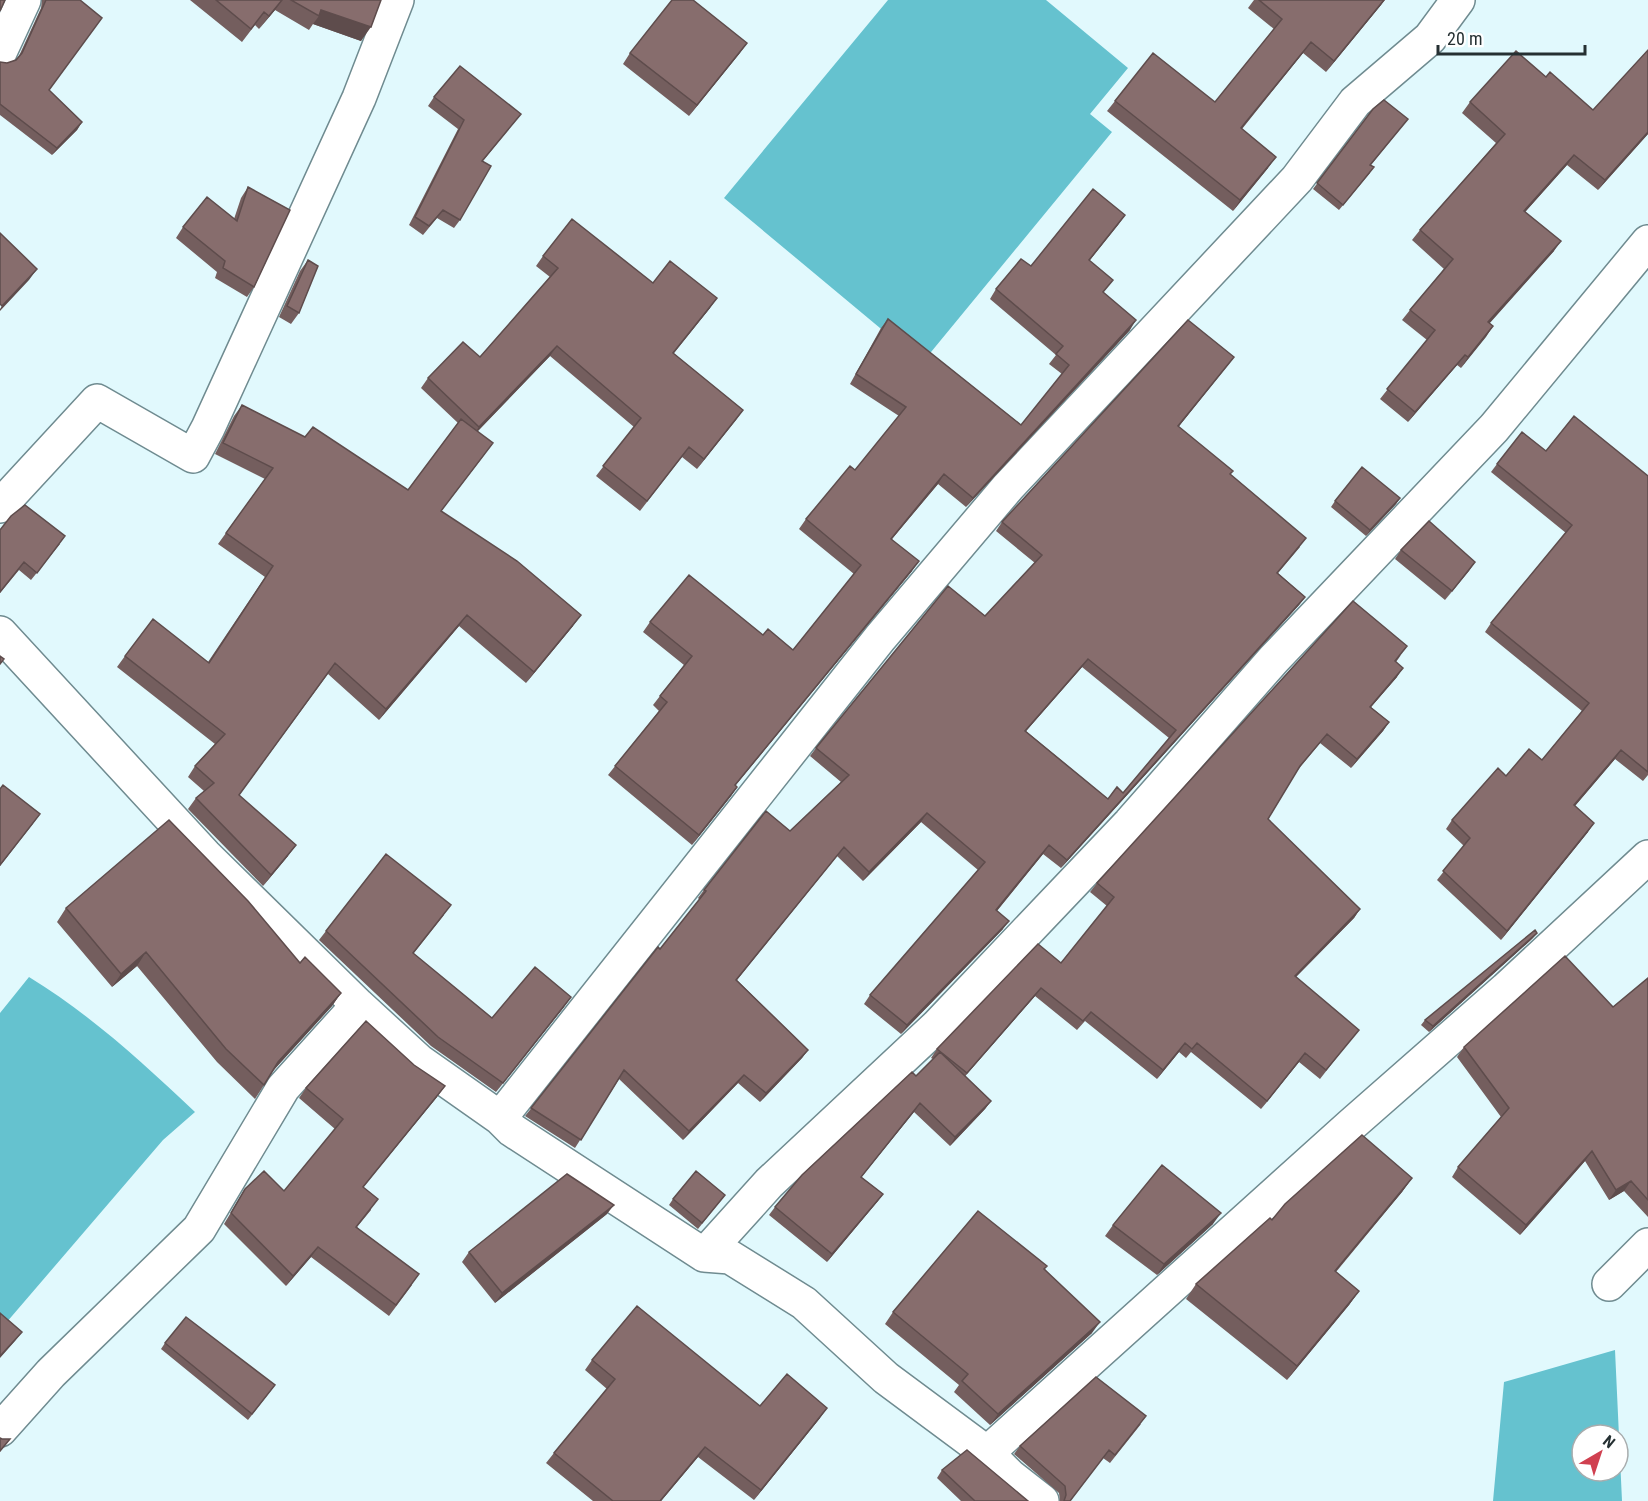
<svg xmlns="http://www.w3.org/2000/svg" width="1648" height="1501" font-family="'Roboto Condensed',sans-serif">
<rect width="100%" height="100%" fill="#e1f9fd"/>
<path fill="#65c2cf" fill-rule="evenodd" d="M 888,0 L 1046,0 L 1128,68 L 1090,114 L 1112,132 L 922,363 L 724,198 Z
M 29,977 C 91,1015 142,1062 195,1112 L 163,1140 L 0,1330 L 0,1013 Z
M 1615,1350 L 1622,1501 L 1493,1501 L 1504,1382 ZM 1582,1435 L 1618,1435 L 1618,1471 L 1582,1471 Z"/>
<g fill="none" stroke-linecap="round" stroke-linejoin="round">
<defs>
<path id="minor" d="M 0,52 L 24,0
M 0,506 L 97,401 L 193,456 L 208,428 L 359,98 L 397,0
M 0,633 L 205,855 L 358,1005 L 419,1061 L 500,1118 L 512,1130 L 704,1255 L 730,1257 L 804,1303 L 886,1378 L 987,1453 L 1010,1476 L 1042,1501
M 500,1118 L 880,638 L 1008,487 L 1297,179 L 1355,102 L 1430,38 L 1458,0
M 704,1255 L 769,1183 L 937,1026 L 1130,823 L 1274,659 L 1494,428 L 1648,242
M 1609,1284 L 1648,1245
M 0,1430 L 51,1373 L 199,1229 L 283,1088 L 358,1005
M 987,1453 L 1351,1125 L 1506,989 L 1648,857"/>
</defs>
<use href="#minor" stroke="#6f8b90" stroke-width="36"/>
<use href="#minor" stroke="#fff" stroke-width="33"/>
</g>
<path fill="#745e5e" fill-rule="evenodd" d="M 42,0 L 80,0 L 49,90 L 82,122 L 77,130 L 52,155 L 0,115 L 0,62 L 7,63 L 16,60 L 18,58 L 41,8 Z
M 190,0 L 381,0 L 361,41 L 313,24 L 309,30 L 275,10 L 259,29 L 255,25 L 242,42 Z
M 1254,0 L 1385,0 L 1326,72 L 1303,53 L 1242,129 L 1268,168 L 1233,211 L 1107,111 L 1115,101 L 1215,102 L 1274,29 L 1248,8 Z
M 747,43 L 739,54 L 689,116 L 623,64 L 630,53 Z
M 1648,50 L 1648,134 L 1598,190 L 1567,165 L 1525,212 L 1554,251 L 1489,323 L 1493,326 L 1461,368 L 1457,365 L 1408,422 L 1380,399 L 1427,340 L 1402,320 L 1410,310 L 1444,269 L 1412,240 L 1420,230 L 1496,143 L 1462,113 L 1470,102 L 1546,77 L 1593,110 Z
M 434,97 L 521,114 L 483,161 L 460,220 L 454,228 L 437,218 L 423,235 L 409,225 L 458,129 L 428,106 Z
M 1373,109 L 1408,119 L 1371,165 L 1370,173 L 1339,210 L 1313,189 Z
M 248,187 L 254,287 L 247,297 L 215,278 L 217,272 L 176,238 L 183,227 L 234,219 L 241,198 Z
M 1125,215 L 1089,261 L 1104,293 L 1130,330 L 966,507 L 938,484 L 892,539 L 912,571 L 735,786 L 737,787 L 731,796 L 692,845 L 608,775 L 659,711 L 653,705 L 684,665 L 643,632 L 650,622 L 763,635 L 793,650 L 854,574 L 799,529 L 806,519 L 855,470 L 899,416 L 850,384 L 881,328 L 888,319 L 1021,425 L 1062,374 L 1049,364 L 1056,355 L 990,299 L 996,289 L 1031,266 Z
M 543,256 L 653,283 L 710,308 L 673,353 L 743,410 L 697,469 L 682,457 L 640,511 L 596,476 L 634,427 L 550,356 L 478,431 L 485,454 L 441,511 L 573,626 L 526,683 L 459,626 L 379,720 L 328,674 L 239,795 L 288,856 L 263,886 L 188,809 L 196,798 L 204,791 L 188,777 L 195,766 L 215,744 L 117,667 L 125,656 L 208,662 L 265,577 L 218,544 L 265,479 L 215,454 L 234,416 L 242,405 L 408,490 L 458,423 L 421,388 L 428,378 L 480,357 L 550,277 L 536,266 Z
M 308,260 L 299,313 L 291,324 L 279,317 L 300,271 Z
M 1234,357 L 1178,427 L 1230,474 L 1300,547 L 1278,573 L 1305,597 L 1299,605 L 1061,868 L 1043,854 L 997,911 L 1003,929 L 901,1034 L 864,1004 L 870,995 L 978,870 L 921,822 L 863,881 L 837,856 L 737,980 L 808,1050 L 802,1058 L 760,1102 L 738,1083 L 683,1140 L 619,1079 L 575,1148 L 525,1116 L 700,900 L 698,898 L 704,890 L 790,831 L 841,782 L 810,756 L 816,748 L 985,616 L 1035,563 L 996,531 L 1002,522 ZM 1082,667 L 1169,738 L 1123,793 L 1108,799 L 1026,731 Z
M 1546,451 L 1648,476 L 1648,775 L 1643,781 L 1615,759 L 1575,806 L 1588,832 L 1501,940 L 1437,880 L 1464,846 L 1446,829 L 1452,820 L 1506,776 L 1542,760 L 1582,711 L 1485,632 L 1491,623 L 1566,533 L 1491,472 L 1497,464 Z
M 1400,498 L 1396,504 L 1366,536 L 1331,507 L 1335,501 Z
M 0,530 L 60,544 L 31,580 L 19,570 L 0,593 Z
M 1401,550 L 1475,562 L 1445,600 L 1395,559 Z
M 1401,655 L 1396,662 L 1397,677 L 1371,707 L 1389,722 L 1383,731 L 1351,768 L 1320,743 L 1297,771 L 1268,819 L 1360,909 L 1354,918 L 1296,977 L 1352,1038 L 1320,1079 L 1299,1062 L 1261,1109 L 1191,1052 L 1186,1058 L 1179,1052 L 1157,1079 L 1085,1021 L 1077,1030 L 1035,996 L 965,1076 L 991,1101 L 985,1109 L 950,1146 L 914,1112 L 861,1177 L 883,1194 L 877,1202 L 827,1262 L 769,1215 L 775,1207 L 916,1076 L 933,1059 L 931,1058 L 937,1049 L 1061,963 L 1107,906 L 1090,892 L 1097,883 Z
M 66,908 L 341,993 L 332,1006 L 273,1071 L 255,1099 L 217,1062 L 137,966 L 112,987 L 57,922 Z
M 444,915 L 413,954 L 492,1018 L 564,1007 L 496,1092 L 431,1046 L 319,940 L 326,931 Z
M 1533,938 L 1429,1032 L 1421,1025 L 1425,1020 Z
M 1648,978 L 1648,1217 L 1624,1191 L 1609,1200 L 1585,1161 L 1520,1235 L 1452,1177 L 1458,1167 L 1501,1117 L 1457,1057 L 1464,1047 L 1613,1007 Z
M 306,1088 L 437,1097 L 363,1187 L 371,1210 L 357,1227 L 412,1285 L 389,1316 L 311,1257 L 286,1286 L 224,1224 L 245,1189 L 284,1191 L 335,1129 L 299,1098 Z
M 1412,1178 L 1402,1192 L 1336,1272 L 1359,1291 L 1349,1305 L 1287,1380 L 1186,1299 L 1196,1284 L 1272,1220 Z
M 725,1195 L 698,1229 L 669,1205 L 673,1199 Z
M 607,1214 L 495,1303 L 462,1262 L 469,1252 Z
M 1213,1224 L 1157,1275 L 1105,1236 L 1113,1225 Z
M 1045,1269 L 1092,1333 L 990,1425 L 954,1392 L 959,1385 L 885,1324 L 893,1312 Z
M 165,1343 L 275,1385 L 248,1420 L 161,1349 Z
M 592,1360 L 760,1406 L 820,1418 L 754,1500 L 698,1457 L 661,1501 L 593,1501 L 546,1463 L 554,1453 L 607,1389 L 585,1370 Z
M 1141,1424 L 1110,1463 L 1103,1458 L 1070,1501 L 1060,1501 L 1059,1493 L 1014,1454 L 1020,1446 Z
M 942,1470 L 1028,1501 L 961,1501 L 937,1478 Z"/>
<path fill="#5e4c4c" d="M 282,0 L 275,10 L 259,29 L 269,16 Z
M 1384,0 L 1381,5 L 1326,72 L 1334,61 Z
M 321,10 L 371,27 L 361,41 L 313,24 L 319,16 Z
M 1311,42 L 1303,53 L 1233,139 L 1241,128 Z
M 747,43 L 739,54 L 689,116 L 697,105 Z
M 82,122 L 77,130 L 52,155 L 57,148 Z
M 1648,132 L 1648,134 L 1598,190 L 1605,180 Z
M 1574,155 L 1567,165 L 1517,221 L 1524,211 Z
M 1276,157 L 1268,168 L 1233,211 L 1240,200 Z
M 1125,215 L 1118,225 L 1082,270 L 1089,260 Z
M 1561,241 L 1554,251 L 1481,333 L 1488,322 Z
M 37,269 L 29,280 L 0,311 L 0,309 L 2,306 Z
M 717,298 L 710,308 L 666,363 L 673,353 Z
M 1136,320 L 1130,330 L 966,507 L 973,498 Z
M 1493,326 L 1486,337 L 1461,368 L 1468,357 Z
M 557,346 L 550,356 L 472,437 L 479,427 Z
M 1465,355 L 1457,365 L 1408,422 L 1415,412 Z
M 1234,357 L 1228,365 L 1172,435 L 1178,426 Z
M 743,410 L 736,420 L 697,469 L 704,459 Z
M 944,474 L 938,484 L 884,548 L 891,539 Z
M 1400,498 L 1396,504 L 1366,536 L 1370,530 Z
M 919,561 L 912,571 L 728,794 L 735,785 Z
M 1475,562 L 1469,571 L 1445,600 L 1452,591 Z
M 1305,597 L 1299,605 L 1061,868 L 1067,860 Z
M 467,615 L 459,626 L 379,720 L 386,709 Z
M 581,615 L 573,626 L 526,683 L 534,672 Z
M 1088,659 L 1082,667 L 1019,739 L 1025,731 Z
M 1403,668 L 1397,677 L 1364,715 L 1370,707 Z
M 1389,722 L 1383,731 L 1351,768 L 1357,759 Z
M 1621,750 L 1615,759 L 1568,814 L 1574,805 Z
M 737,787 L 731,796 L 692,845 L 699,835 Z
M 927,813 L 921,822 L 863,881 L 869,872 Z
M 40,814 L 32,825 L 0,866 L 0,865 Z
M 1594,823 L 1588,832 L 1501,940 L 1507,931 Z
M 296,845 L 288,856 L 263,886 L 271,875 Z
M 1049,845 L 1043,854 L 990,919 L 996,910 Z
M 844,847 L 837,856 L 730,988 L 736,980 Z
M 1360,909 L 1354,918 L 1288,985 L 1295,976 Z
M 1009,921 L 1003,929 L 901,1034 L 907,1025 Z
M 1537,933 L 1533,938 L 1429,1032 L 1433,1026 Z
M 146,952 L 137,966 L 112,987 L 121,974 Z
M 1041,988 L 1035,996 L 960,1082 L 967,1073 Z
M 341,993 L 332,1006 L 269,1075 L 278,1062 Z
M 571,997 L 564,1007 L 496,1092 L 503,1083 Z
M 1185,1043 L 1179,1052 L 1157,1079 L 1163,1070 Z
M 808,1050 L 802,1058 L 760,1102 L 766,1093 Z
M 1305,1053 L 1299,1062 L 1261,1109 L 1267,1101 Z
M 744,1075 L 738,1083 L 683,1140 L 689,1131 Z
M 445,1086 L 437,1097 L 355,1197 L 363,1187 Z
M 991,1101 L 985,1109 L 950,1146 L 955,1137 Z
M 920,1103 L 914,1112 L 855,1185 L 861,1177 Z
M 1592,1151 L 1585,1161 L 1520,1235 L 1526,1225 Z
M 1412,1178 L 1402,1192 L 1324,1285 L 1335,1271 Z
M 1631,1181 L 1624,1191 L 1609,1200 L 1616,1190 Z
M 883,1194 L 877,1202 L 827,1262 L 832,1254 Z
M 614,1205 L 607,1214 L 495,1303 L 502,1293 Z
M 1221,1213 L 1213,1224 L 1157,1275 L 1164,1264 Z
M 318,1247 L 311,1257 L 286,1286 L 293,1276 Z
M 1359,1291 L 1349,1305 L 1287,1380 L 1297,1366 Z
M 1100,1322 L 1092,1333 L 990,1425 L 998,1414 Z
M 22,1332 L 15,1341 L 0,1358 L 0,1356 Z
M 827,1408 L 820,1418 L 754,1500 L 761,1490 Z
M 705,1447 L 698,1457 L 661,1501 L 660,1501 Z"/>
<path fill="#876d6d" stroke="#5e4c4c" stroke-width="1.5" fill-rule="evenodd" d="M 0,0 L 5,0 L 0,11 Z
M 46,0 L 80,0 L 102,18 L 49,90 L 82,122 L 57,148 L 0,104 L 0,62 L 7,63 L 16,60 L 22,53 Z
M 216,0 L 282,0 L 269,16 L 264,12 L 251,29 Z
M 291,0 L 381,0 L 371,27 L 321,10 L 319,16 Z
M 672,0 L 693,0 L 747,43 L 697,105 L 630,53 Z
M 1259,0 L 1384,0 L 1334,61 L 1311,42 L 1241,128 L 1276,157 L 1240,200 L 1115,101 L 1153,53 L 1215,102 L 1282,19 Z
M 1648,50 L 1648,132 L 1605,180 L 1574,155 L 1524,211 L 1561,241 L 1488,322 L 1493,326 L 1468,357 L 1465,355 L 1415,412 L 1387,389 L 1435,330 L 1410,310 L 1453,259 L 1420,230 L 1505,134 L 1470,102 L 1516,51 L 1546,77 L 1550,72 L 1593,110 Z
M 460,66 L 521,114 L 482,161 L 491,166 L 460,220 L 443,210 L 429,226 L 415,217 L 464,120 L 434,97 Z
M 1384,100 L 1408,119 L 1370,165 L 1374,167 L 1343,205 L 1317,183 L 1373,109 Z
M 248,187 L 290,210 L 254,287 L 223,268 L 225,261 L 183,227 L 207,197 L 237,221 Z
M 1093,189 L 1125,215 L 1089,260 L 1113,280 L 1103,292 L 1136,320 L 973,498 L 944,474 L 891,539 L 919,561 L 735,785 L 737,787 L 699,835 L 615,766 L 667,702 L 660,696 L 692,656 L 650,622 L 689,575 L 763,635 L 768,629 L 793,650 L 861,565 L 806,519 L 850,466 L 855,470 L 906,407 L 856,374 L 888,319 L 1021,425 L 1069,365 L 1056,354 L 1063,346 L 996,289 L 1021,259 L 1031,266 Z
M 572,219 L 653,283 L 670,261 L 717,298 L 673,353 L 743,410 L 704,459 L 689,447 L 647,501 L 603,466 L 641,418 L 557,346 L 479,427 L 428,378 L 463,342 L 480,357 L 558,268 L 543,256 Z
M 0,233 L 37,269 L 2,306 L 0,304 Z
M 308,260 L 318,266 L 299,313 L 287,306 Z
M 1188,320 L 1234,357 L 1178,426 L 1233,471 L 1230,474 L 1306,538 L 1277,573 L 1305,597 L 1067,860 L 1049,845 L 996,910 L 1009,921 L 907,1025 L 870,995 L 985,862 L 927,813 L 869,872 L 844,847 L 736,980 L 808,1050 L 766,1093 L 744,1075 L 689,1131 L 624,1070 L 581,1140 L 531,1108 L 658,947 L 660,949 L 706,891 L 704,890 L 766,811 L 790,831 L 849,775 L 816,748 L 948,586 L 985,616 L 1042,555 L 1002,522 ZM 1088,659 L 1176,730 L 1123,793 L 1117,787 L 1108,799 L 1025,731 Z
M 242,405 L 305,437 L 313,427 L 408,490 L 461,419 L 493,443 L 441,511 L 517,561 L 581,615 L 534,672 L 467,615 L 386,709 L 335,663 L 239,795 L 296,845 L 271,875 L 196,798 L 214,783 L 195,766 L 225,734 L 125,656 L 153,619 L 209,663 L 273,566 L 226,533 L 273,468 L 223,443 Z
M 1574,416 L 1648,476 L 1648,772 L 1621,750 L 1574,805 L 1594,823 L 1507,931 L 1443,871 L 1470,838 L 1452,820 L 1498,768 L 1506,776 L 1529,749 L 1542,760 L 1589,703 L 1491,623 L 1572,525 L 1497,464 L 1522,432 L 1546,451 Z
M 1362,467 L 1400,498 L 1370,530 L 1335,501 Z
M 25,505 L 65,536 L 37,573 L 24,562 L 0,592 L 0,530 L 11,516 Z
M 1429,521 L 1475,562 L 1452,591 L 1401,550 Z
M 1353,601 L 1407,646 L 1395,661 L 1403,668 L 1370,707 L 1389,722 L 1357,759 L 1327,734 L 1300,766 L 1268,819 L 1360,909 L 1295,976 L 1359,1030 L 1326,1070 L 1305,1053 L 1267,1101 L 1197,1043 L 1192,1049 L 1185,1043 L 1163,1070 L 1091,1012 L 1083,1021 L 1041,988 L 967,1073 L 937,1049 L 1038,944 L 1061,963 L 1114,897 L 1097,883 Z
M 0,656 L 4,659 L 0,664 Z
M 3,785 L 40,814 L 0,865 L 0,789 Z
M 169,820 L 248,901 L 300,963 L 305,957 L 341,993 L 278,1062 L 264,1085 L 226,1049 L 146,952 L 121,974 L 66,908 Z
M 386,854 L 451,905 L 413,953 L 492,1018 L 535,967 L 571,997 L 503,1083 L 438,1037 L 326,931 Z
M 1535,930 L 1537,933 L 1433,1026 L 1425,1020 Z
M 1565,956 L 1613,1007 L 1648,978 L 1648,1200 L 1631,1181 L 1616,1190 L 1592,1151 L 1526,1225 L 1458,1167 L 1509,1108 L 1464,1047 Z
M 366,1021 L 414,1065 L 445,1086 L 363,1187 L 378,1199 L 356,1227 L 419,1274 L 396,1305 L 318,1247 L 293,1276 L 231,1213 L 245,1189 L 264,1171 L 284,1191 L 343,1119 L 306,1088 Z
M 940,1052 L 991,1101 L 955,1137 L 920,1103 L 861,1177 L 883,1194 L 832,1254 L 775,1207 L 802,1175 L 912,1072 L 916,1076 Z
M 1362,1135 L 1412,1178 L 1335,1271 L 1359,1291 L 1297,1366 L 1196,1284 L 1270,1218 L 1272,1220 L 1285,1204 Z
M 1162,1165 L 1221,1213 L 1164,1264 L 1113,1225 Z
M 696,1171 L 725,1195 L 702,1223 L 673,1199 Z
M 567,1174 L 614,1205 L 502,1293 L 469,1252 Z
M 978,1211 L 1047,1266 L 1044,1269 L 1100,1322 L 998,1414 L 962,1381 L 968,1374 L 893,1312 Z
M 637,1306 L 760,1406 L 787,1374 L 827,1408 L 761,1490 L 705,1447 L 660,1501 L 613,1501 L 554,1453 L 615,1379 L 592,1360 Z
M 0,1313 L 22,1332 L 0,1356 Z
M 186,1317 L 275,1385 L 252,1414 L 165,1343 Z
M 1096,1377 L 1146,1416 L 1115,1455 L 1109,1450 L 1070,1501 L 1064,1501 L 1066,1495 L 1065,1486 L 1020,1446 Z
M 0,1438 L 2,1439 L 10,1439 L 0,1451 Z
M 967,1450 L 1028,1501 L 975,1501 L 942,1470 Z"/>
<g transform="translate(1600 1453) rotate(39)"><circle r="28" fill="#ffffff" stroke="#a8acad" stroke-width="1.5"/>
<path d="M0-4.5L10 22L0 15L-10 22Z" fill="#d04050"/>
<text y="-9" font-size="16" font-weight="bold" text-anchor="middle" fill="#253032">N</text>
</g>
<path d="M1438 45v9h147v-9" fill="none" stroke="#253032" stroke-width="3"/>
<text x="1447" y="45" font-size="18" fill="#253032" stroke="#ffffff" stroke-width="4.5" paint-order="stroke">20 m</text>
</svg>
